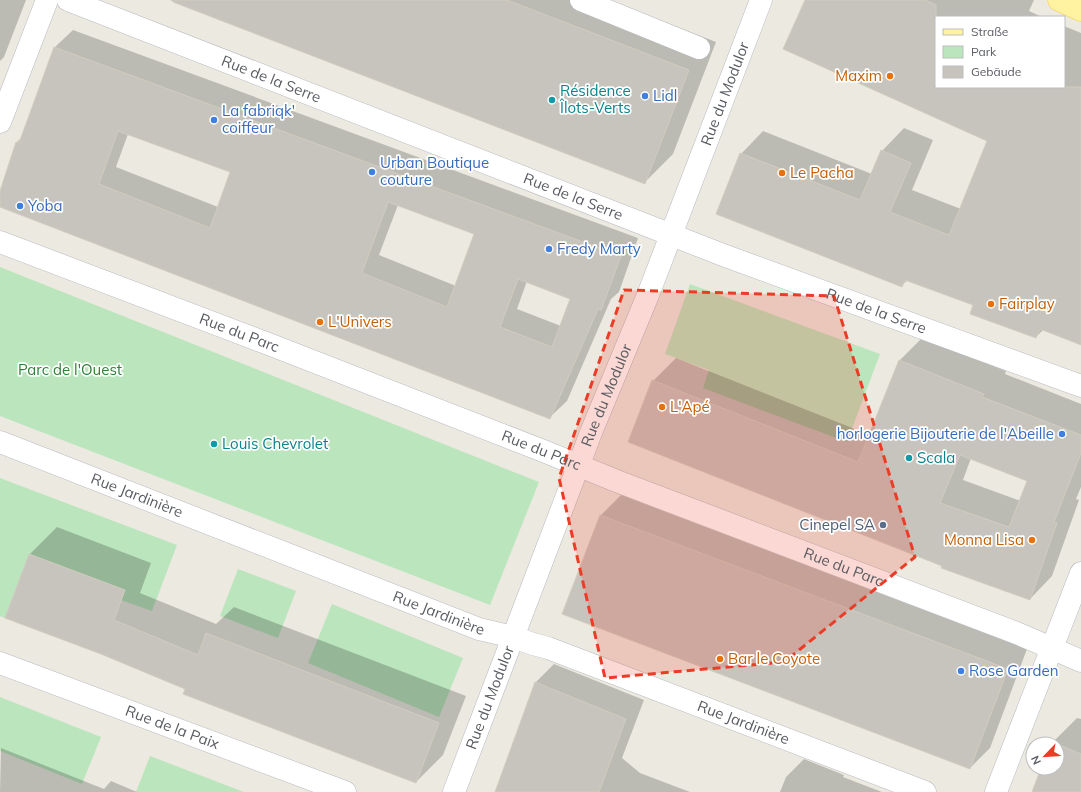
<svg xmlns="http://www.w3.org/2000/svg" width="1081" height="792" font-family="Mulish,sans-serif">
<rect width="100%" height="100%" fill="#eceae0"/>
<path fill="#bbe5bd" d="M 0,267 L 539,482 L 490,605 L 0,416 Z
M 690,284 L 880,354 L 847,442 L 703,388 L 709,370 L 665,354 Z
M 0,478 L 177,545 L 152,611 L 121,600 L 124,590 L 29,554 L 5,618 L 0,616 Z
M 238,569 L 296,591 L 278,638 L 220,616 Z
M 332,604 L 463,658 L 439,717 L 308,663 Z
M 0,697 L 101,737 L 82,784 L 0,751 Z
M 150,756 L 244,792 L 136,792 Z"/>
<path fill="#0003" fill-rule="evenodd" d="M 0,0 L 26,0 L 4,57 L 0,61 Z
M 170,0 L 608,0 L 716,42 L 673,154 L 645,182 Z
M 806,0 L 1034,0 L 1029,11 L 1042,17 L 936,17 L 936,87 L 1064,87 L 1064,26 L 1081,33 L 1081,344 L 1043,330 L 1036,337 L 975,305 L 908,280 L 901,286 L 741,154 L 763,131 L 872,174 L 882,151 L 904,128 L 933,140 L 912,190 L 961,209 L 989,140 Z
M 73,30 L 638,238 L 619,292 L 611,299 L 567,401 L 549,418 L 0,206 L 0,194 L 17,142 L 22,137 L 55,47 ZM 128,134 L 231,171 L 218,207 L 116,167 ZM 398,205 L 475,233 L 456,286 L 379,255 ZM 527,281 L 572,298 L 561,326 L 517,309 Z
M 922,338 L 1006,371 L 1005,374 L 1081,404 L 1081,487 L 1076,499 L 1079,500 L 1052,576 L 1030,599 L 943,565 L 653,381 L 676,358 L 870,435 L 899,361 ZM 971,458 L 1029,481 L 1021,501 L 963,480 Z
M 621,495 L 1027,649 L 990,748 L 970,768 L 564,614 L 601,515 Z
M 57,527 L 151,563 L 140,593 L 216,624 L 234,607 L 466,696 L 443,755 L 416,782 L 186,688 L 30,554 Z
M 554,664 L 644,700 L 622,758 L 640,773 L 690,792 L 496,792 L 536,682 Z
M 1077,718 L 1081,719 L 1081,792 L 1033,792 L 1043,768 L 1057,768 L 1057,744 L 1052,744 L 1053,742 Z
M 1,748 L 104,789 L 111,781 L 137,792 L 0,792 Z
M 804,759 L 844,775 L 843,777 L 882,792 L 780,792 L 786,777 Z"/>
<path fill="#c7c4bd" stroke="#d1ccbe" fill-rule="evenodd" d="M 174,0 L 507,0 L 689,70 L 645,184 L 173,2 Z
M 805,0 L 925,0 L 936,5 L 936,87 L 1081,87 L 1081,345 L 1040,329 L 1036,338 L 970,314 L 973,305 L 905,280 L 902,287 L 716,214 L 740,153 L 860,200 L 881,150 L 911,163 L 890,212 L 949,235 L 987,141 L 783,49 Z
M 54,47 L 621,256 L 601,310 L 598,309 L 550,419 L 0,207 L 0,191 L 16,142 L 19,143 ZM 118,131 L 230,172 L 210,228 L 99,184 ZM 388,202 L 474,234 L 447,307 L 362,273 ZM 518,279 L 570,299 L 552,347 L 500,327 Z
M 899,360 L 984,394 L 982,397 L 1081,435 L 1081,453 L 1054,522 L 1057,523 L 1030,600 L 941,568 L 942,566 L 628,442 L 652,380 L 858,462 ZM 960,455 L 1027,481 L 1009,527 L 940,503 Z
M 600,515 L 1008,669 L 970,769 L 562,614 Z
M 29,554 L 125,590 L 114,620 L 198,655 L 206,633 L 439,723 L 416,783 L 183,694 L 185,689 L 101,654 L 5,618 Z
M 535,682 L 626,719 L 599,792 L 495,792 Z
M 1052,742 L 1081,754 L 1081,792 L 1032,792 L 1041,768 L 1057,768 L 1057,744 L 1051,744 Z"/>
<g fill="none" stroke-linecap="round" stroke-linejoin="round">
<defs>
<g id="street">
<path id="s1" d="M 68,0 L 723,255 L 1081,386"/>
<path d="M 581,0 L 699,48"/>
<path d="M 0,122 L 47,0"/>
<path id="s2" d="M 0,242 L 266,343 L 546,452 L 614,480 L 1019,634 L 1081,661"/>
<path id="s3" d="M 0,442 L 479,629 L 513,637 L 533,644 L 548,648 L 925,792"/>
<path id="s4" d="M 0,663 L 345,792"/>
</g>
<g id="secondary">
<path id="s5" d="M 454,792 L 592,430 L 648,295 L 761,0"/>
<path d="M 996,792 L 1081,573"/>
</g>
<path id="primary" d="M 1059,0 L 1081,10"/>
</defs>
<use href="#street" stroke="#b8bac0" stroke-width="23"/>
<use href="#secondary" stroke="#b6b9c0" stroke-width="23"/>
<use href="#primary" stroke="#f4cc51" stroke-width="23"/>
<use href="#street" stroke="#fff" stroke-width="22"/>
<use href="#secondary" stroke="#fff" stroke-width="22"/>
<use href="#primary" stroke="#fff3a2" stroke-width="22"/>
</g>
<path fill="#ed3c26" fill-opacity="0.2" stroke="#ed3c26" stroke-width="3" stroke-dasharray="8 5" stroke-linejoin="round" d="M 624,290 L 834,296 L 915,557 L 784,662 L 605,678 L 559,478 Z"/>
<g fill="#e8710a" stroke="#fff" stroke-width="1.5">
<circle cx="890" cy="76" r="4"/>
<circle cx="782" cy="173" r="4"/>
<circle cx="991" cy="304" r="4"/>
<circle cx="320" cy="322" r="4"/>
<circle cx="662" cy="407" r="4"/>
<circle cx="1032" cy="540" r="4"/>
<circle cx="720" cy="659" r="4"/>
</g>
<g fill="#3f7fe0" stroke="#fff" stroke-width="1.5">
<circle cx="645" cy="96" r="4"/>
<circle cx="214" cy="120" r="4"/>
<circle cx="372" cy="172" r="4"/>
<circle cx="20" cy="206" r="4"/>
<circle cx="549" cy="249" r="4"/>
<circle cx="1062" cy="434" r="4"/>
<circle cx="961" cy="671" r="4"/>
</g>
<g fill="#0f9aa8" stroke="#fff" stroke-width="1.5">
<circle cx="552" cy="100" r="4"/>
<circle cx="214" cy="444" r="4"/>
<circle cx="909" cy="458" r="4"/>
</g>
<circle fill="#5c6f8a" stroke="#fff" stroke-width="1.5" cx="883" cy="525" r="4"/>
<g text-anchor="middle" stroke-width="3.5" stroke-linejoin="round" paint-order="stroke">
<g font-size="15" fill="#c56008" stroke="#fff" text-anchor="start">
<text x="882" y="81" text-anchor="end">Maxim</text>
<text x="790" y="178">Le Pacha</text>
<text x="999" y="309">Fairplay</text>
<text x="328" y="327">L'Univers</text>
<text x="670" y="412">L'Apé</text>
<text x="1024" y="545" text-anchor="end">Monna Lisa</text>
<text x="728" y="664">Bar le Coyote</text>
</g>
<g font-size="15" fill="#595c62" stroke="#fff">
<text dy="5" stroke="none"><textPath href="#s1" startOffset="218">Rue de la Serre</textPath></text>
<text dy="5" stroke="none"><textPath href="#s5" startOffset="749">Rue du Modulor</textPath></text>
<text dy="5" stroke="none"><textPath href="#s1" startOffset="542">Rue de la Serre</textPath></text>
<text dy="5" stroke="none"><textPath href="#s1" startOffset="866">Rue de la Serre</textPath></text>
<text dy="5" stroke="none"><textPath href="#s2" startOffset="256">Rue du Parc</textPath></text>
<text dy="5" stroke="none"><textPath href="#s5" startOffset="425">Rue du Modulor</textPath></text>
<text dy="5" stroke="none"><textPath href="#s2" startOffset="580">Rue du Parc</textPath></text>
<text dy="5" stroke="none"><textPath href="#s3" startOffset="147">Rue Jardinière</textPath></text>
<text dy="5" stroke="none"><textPath href="#s2" startOffset="904">Rue du Parc</textPath></text>
<text dy="5" stroke="none"><textPath href="#s3" startOffset="471">Rue Jardinière</textPath></text>
<text dy="5" stroke="none"><textPath href="#s5" startOffset="101">Rue du Modulor</textPath></text>
<text dy="5" stroke="none"><textPath href="#s3" startOffset="795">Rue Jardinière</textPath></text>
<text dy="5" stroke="none"><textPath href="#s4" startOffset="184">Rue de la Paix</textPath></text>
</g>
<g font-size="15" fill="#0d838f" stroke="#fff" text-anchor="start">
<text x="560" y="96">Résidence<tspan x="560" dy="17">Îlots-Verts</tspan></text>
<text x="222" y="449">Louis Chevrolet</text>
<text x="917" y="463">Scala</text>
</g>
<g font-size="15" fill="#366cbe" stroke="#fff" text-anchor="start">
<text x="653" y="101">Lidl</text>
<text x="222" y="116">La fabriqk'<tspan x="222" dy="17">coiffeur</tspan></text>
<text x="380" y="168">Urban Boutique<tspan x="380" dy="17">couture</tspan></text>
<text x="28" y="211">Yoba</text>
<text x="557" y="254">Fredy Marty</text>
<text x="1054" y="439" text-anchor="end">horlogerie Bijouterie de l'Abeille</text>
<text x="969" y="676">Rose Garden</text>
</g>
<g font-size="15" fill="#318138" stroke="#fff">
<text x="70" y="375">Parc de l'Ouest</text>
</g>
<g font-size="15" fill="#4e5e75" stroke="#fff" text-anchor="end">
<text x="875" y="530">Cinepel SA</text>
</g>
</g>
<rect x="935" y="16" width="130" height="72" fill="#ffffff" stroke="#bdbec0"/>
<rect x="943" y="29" width="20" height="6" fill="#fff3a2" stroke="#bdbec0"/>
<text x="971" y="36" font-size="12" fill="#595c62">Straße</text>
<rect x="943" y="46" width="20" height="12" fill="#bbe5bd" stroke="#bdbec0"/>
<text x="971" y="56" font-size="12" fill="#595c62">Park</text>
<rect x="943" y="66" width="20" height="12" fill="#c7c4bd" stroke="#bdbec0"/>
<text x="971" y="76" font-size="12" fill="#595c62">Gebäude</text>
<g transform="translate(1045 756) rotate(245)"><circle r="19" fill="#ffffff" stroke="#bdbec0"/>
<path d="M0-3L7 15L0 10L-7 15Z" fill="#ed3c26"/>
<text y="-6" font-size="11" font-weight="bold" text-anchor="middle" fill="#595c62">N</text>
</g>
</svg>
